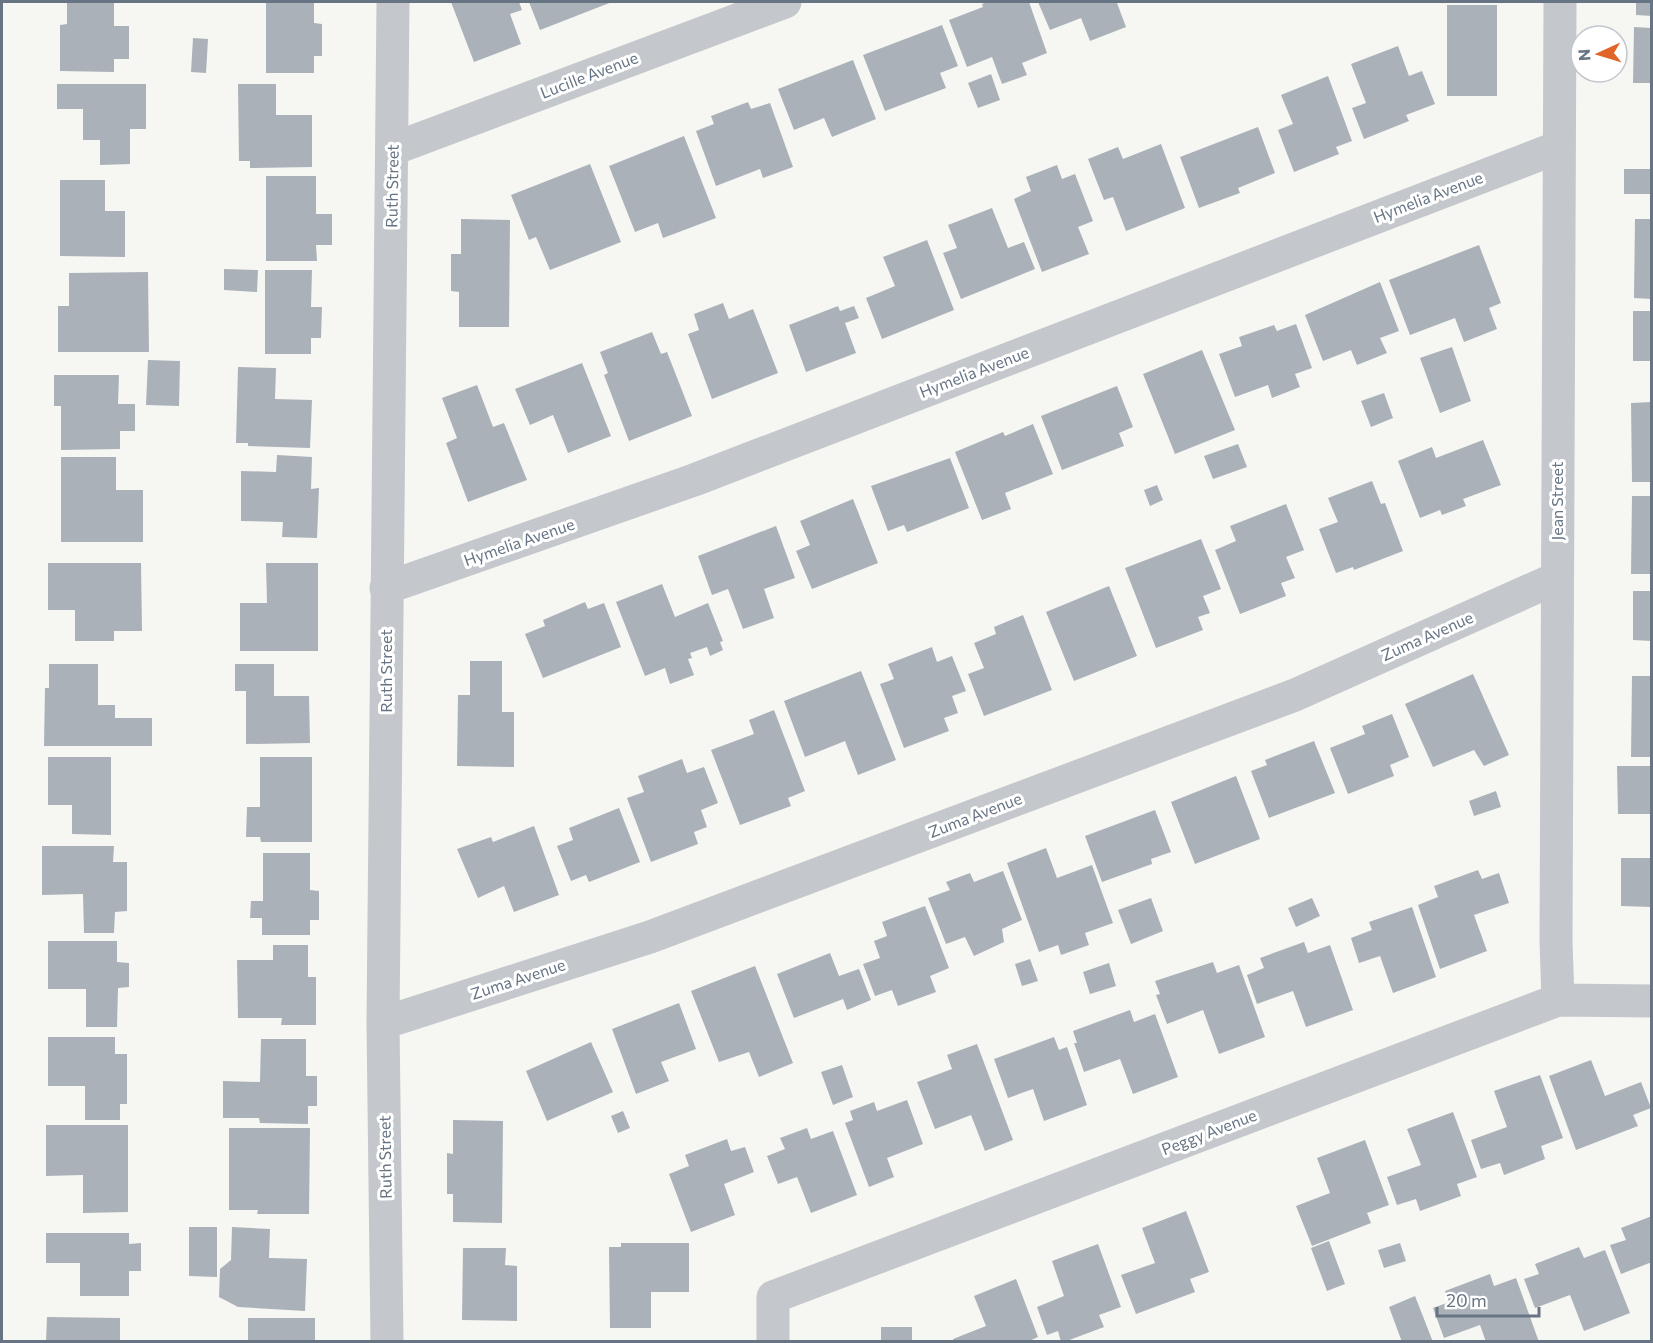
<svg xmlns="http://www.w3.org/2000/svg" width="1653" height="1343" font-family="Commissioner,sans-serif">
<rect width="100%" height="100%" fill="#f6f7f3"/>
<path fill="#aab1b8" d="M 67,2 L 114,2 L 114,26 L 129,26 L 129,59 L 114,59 L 114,72 L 60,71 L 60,25 L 67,24 Z
M 266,2 L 314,2 L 314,23 L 322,24 L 322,56 L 314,56 L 314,73 L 266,73 Z
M 451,2 L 519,2 L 522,10 L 510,14 L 521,44 L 474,62 Z
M 529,2 L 612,2 L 540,30 Z
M 988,2 L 1029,2 L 1047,53 L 1022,63 L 1027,75 L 1002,84 L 992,57 L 967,67 L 949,20 L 983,7 L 982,4 Z
M 1038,2 L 1121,2 L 1117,3 L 1126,27 L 1090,41 L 1081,18 L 1050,30 Z
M 1636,2 L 1652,2 L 1652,16 L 1636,15 Z
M 1447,5 L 1497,5 L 1497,96 L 1447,96 Z
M 942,25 L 958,66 L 940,73 L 946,88 L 885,111 L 863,55 Z
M 1634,27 L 1652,28 L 1652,83 L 1633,83 Z
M 193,38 L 208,39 L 206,73 L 191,72 Z
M 1398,46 L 1409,76 L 1422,71 L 1435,104 L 1406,115 L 1409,121 L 1364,139 L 1352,108 L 1366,103 L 1351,64 Z
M 853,60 L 876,119 L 832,137 L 824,118 L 794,130 L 778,89 Z
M 991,74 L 1000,100 L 978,108 L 968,83 Z
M 1328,76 L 1352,141 L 1336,147 L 1339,154 L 1294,172 L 1278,130 L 1293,124 L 1281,95 Z
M 57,84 L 146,84 L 146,129 L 130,129 L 130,164 L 100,165 L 100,140 L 83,140 L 83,109 L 57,109 Z
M 238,84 L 276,84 L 276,115 L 312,115 L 312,167 L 250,168 L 250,161 L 239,161 Z
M 748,102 L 751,109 L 770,103 L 793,167 L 763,178 L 760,169 L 716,186 L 696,131 L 714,124 L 711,116 Z
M 1258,127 L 1275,173 L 1238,188 L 1240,193 L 1199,208 L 1180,157 Z
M 684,136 L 716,218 L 663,238 L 658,223 L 635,232 L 609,166 Z
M 1161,144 L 1185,208 L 1126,231 L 1113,197 L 1104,200 L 1088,159 L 1118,147 L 1123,159 Z
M 590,164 L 621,242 L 550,270 L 536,237 L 529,240 L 511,195 Z
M 1057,165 L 1062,179 L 1075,174 L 1093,221 L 1078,227 L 1089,254 L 1042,272 L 1014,199 L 1031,191 L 1026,177 Z
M 1624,169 L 1652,169 L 1652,194 L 1624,194 Z
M 266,176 L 316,176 L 316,214 L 332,214 L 332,245 L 316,245 L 317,261 L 266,261 Z
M 60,180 L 105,180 L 105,211 L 125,211 L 125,257 L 60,256 Z
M 992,208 L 1008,248 L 1024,242 L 1035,269 L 961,299 L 943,253 L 957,248 L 948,225 Z
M 461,219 L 510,220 L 509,327 L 459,327 L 459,292 L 451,291 L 451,254 L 461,254 Z
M 1635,219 L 1652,219 L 1652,299 L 1634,298 Z
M 927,240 L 954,310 L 882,339 L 866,298 L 895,286 L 883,257 Z
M 1479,245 L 1501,303 L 1489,308 L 1497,329 L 1464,342 L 1455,318 L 1410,335 L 1389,280 Z
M 224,269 L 258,270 L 257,292 L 224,290 Z
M 265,270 L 312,270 L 311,307 L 322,307 L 321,338 L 311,338 L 311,354 L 265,354 Z
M 148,272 L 149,352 L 58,352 L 58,306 L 69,306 L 69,273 Z
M 1380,282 L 1399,331 L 1380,338 L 1387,353 L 1357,365 L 1351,350 L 1323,361 L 1305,315 Z
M 723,303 L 729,319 L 753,309 L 778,373 L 712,399 L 688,334 L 699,330 L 694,314 Z
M 838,306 L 840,311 L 854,306 L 859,318 L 845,323 L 856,353 L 806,372 L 789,325 Z
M 1633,311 L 1652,311 L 1652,361 L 1633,361 Z
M 1296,324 L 1312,368 L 1295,374 L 1300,387 L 1272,398 L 1268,385 L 1235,397 L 1219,354 L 1242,346 L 1239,337 L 1274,325 L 1277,331 Z
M 652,332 L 661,354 L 667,352 L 692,416 L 629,441 L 604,375 L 608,373 L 600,352 Z
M 1452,347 L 1471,401 L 1440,413 L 1420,358 Z
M 1202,350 L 1235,430 L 1175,454 L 1143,374 Z
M 148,360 L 180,361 L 179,406 L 146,405 Z
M 582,363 L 611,436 L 568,453 L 553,415 L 530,425 L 515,389 Z
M 238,367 L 276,368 L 275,399 L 312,400 L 310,448 L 248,446 L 248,443 L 236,443 Z
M 54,375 L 119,375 L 118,404 L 135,404 L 135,431 L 120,431 L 120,449 L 61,450 L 61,406 L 54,406 Z
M 477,385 L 493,427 L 504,423 L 527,480 L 468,502 L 446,443 L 457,438 L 442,398 Z
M 1117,386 L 1133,427 L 1119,433 L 1124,446 L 1062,470 L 1041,416 Z
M 1384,393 L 1393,418 L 1371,427 L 1361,401 Z
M 1652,402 L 1652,482 L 1632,482 L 1631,403 Z
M 1033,424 L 1053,474 L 1005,493 L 1011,509 L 982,520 L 955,452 L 1003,432 L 1005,436 Z
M 1483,440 L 1501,485 L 1463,499 L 1466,506 L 1442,515 L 1440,510 L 1420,518 L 1398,461 L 1432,447 L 1436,458 Z
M 1238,444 L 1247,467 L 1213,479 L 1204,456 Z
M 277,455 L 312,457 L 311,489 L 319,488 L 317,538 L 282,537 L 283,522 L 241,521 L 241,471 L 276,472 Z
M 61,457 L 116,457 L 116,490 L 143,490 L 143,542 L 61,542 Z
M 950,458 L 969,508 L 907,532 L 904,525 L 888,531 L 871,486 Z
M 1372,481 L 1381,504 L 1385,503 L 1403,551 L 1354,570 L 1353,567 L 1336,573 L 1319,529 L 1338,522 L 1328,498 Z
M 1157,485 L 1163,500 L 1150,506 L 1144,490 Z
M 1632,496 L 1652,496 L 1652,574 L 1631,574 Z
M 853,499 L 878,563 L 812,589 L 796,551 L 810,545 L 800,521 Z
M 1286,504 L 1304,550 L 1286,557 L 1295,578 L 1281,583 L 1286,596 L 1240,614 L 1215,550 L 1236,541 L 1230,526 Z
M 776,526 L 795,578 L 764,589 L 774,618 L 743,629 L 728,589 L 712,595 L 698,556 Z
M 1201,539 L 1221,589 L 1203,596 L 1210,613 L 1198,617 L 1203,630 L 1156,648 L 1125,568 Z
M 48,563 L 141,563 L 142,631 L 114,631 L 114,641 L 75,641 L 75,610 L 48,610 Z
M 266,563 L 318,563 L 318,651 L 240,651 L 240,603 L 267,603 Z
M 662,584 L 675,617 L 708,603 L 723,641 L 720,642 L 723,650 L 710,656 L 707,647 L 690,653 L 692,658 L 688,659 L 694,675 L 670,684 L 665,668 L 645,676 L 616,602 Z
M 1109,586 L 1137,656 L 1074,681 L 1046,612 Z
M 1633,591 L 1652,591 L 1652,641 L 1633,640 Z
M 585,602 L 588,609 L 604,603 L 621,647 L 543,678 L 525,634 L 545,626 L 543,620 Z
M 1023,615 L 1052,690 L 984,716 L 968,674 L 984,668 L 974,643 L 996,634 L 994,627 Z
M 932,647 L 937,662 L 952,656 L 966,691 L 952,696 L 958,713 L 944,718 L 949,731 L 904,748 L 880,684 L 894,679 L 888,664 Z
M 470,661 L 502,661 L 502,712 L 514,712 L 514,767 L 457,766 L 458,695 L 470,695 Z
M 49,664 L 98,664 L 98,705 L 115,705 L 115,718 L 152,718 L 152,746 L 44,746 L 45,688 L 49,688 Z
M 235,664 L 274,664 L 274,696 L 309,696 L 310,743 L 246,744 L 246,691 L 235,691 Z
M 861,671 L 896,760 L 858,775 L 845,741 L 805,757 L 784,701 Z
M 1473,674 L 1509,755 L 1484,766 L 1474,750 L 1433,767 L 1405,704 Z
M 1632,676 L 1652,676 L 1652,757 L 1631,757 Z
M 774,710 L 805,791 L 788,798 L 791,806 L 740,825 L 711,750 L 754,734 L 749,720 Z
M 1392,714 L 1409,757 L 1390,765 L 1394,776 L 1348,794 L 1330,748 L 1365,734 L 1362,726 Z
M 1314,741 L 1335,793 L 1269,818 L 1251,771 L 1267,765 L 1265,760 Z
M 48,757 L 111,757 L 111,835 L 72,834 L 72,805 L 48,805 Z
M 260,757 L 312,757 L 312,842 L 261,842 L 260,837 L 246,837 L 247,807 L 260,807 Z
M 682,759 L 687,773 L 704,767 L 718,803 L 701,810 L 707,827 L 694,832 L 698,844 L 651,862 L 627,798 L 644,792 L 638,776 Z
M 1617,766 L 1652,766 L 1652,814 L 1618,814 Z
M 1236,776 L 1260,839 L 1195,864 L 1171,802 Z
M 1496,791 L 1501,807 L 1474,816 L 1469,801 Z
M 619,808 L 640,862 L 589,882 L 586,875 L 571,881 L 557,846 L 573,840 L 569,828 Z
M 1155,810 L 1171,852 L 1151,859 L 1152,864 L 1102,882 L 1085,836 Z
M 534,826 L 559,895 L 514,912 L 504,886 L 478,898 L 457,849 L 491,837 L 493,842 Z
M 42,846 L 114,846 L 113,862 L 127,862 L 127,911 L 115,912 L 114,933 L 84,933 L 83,894 L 42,895 Z
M 1046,848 L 1057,878 L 1092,865 L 1113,923 L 1085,933 L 1089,945 L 1061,955 L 1058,945 L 1039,952 L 1007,863 Z
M 263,853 L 310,853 L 310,890 L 319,891 L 319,920 L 310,920 L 310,935 L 262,935 L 262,918 L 250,918 L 251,901 L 263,901 Z
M 1621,858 L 1652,858 L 1652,907 L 1621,906 Z
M 1478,870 L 1482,879 L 1499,873 L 1509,903 L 1474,915 L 1487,951 L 1440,969 L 1418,905 L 1438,897 L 1434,886 Z
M 1003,871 L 1022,920 L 1002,929 L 1004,942 L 974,956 L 965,937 L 946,944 L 928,898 L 950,890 L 946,882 L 970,873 L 974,882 Z
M 1151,898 L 1163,931 L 1131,944 L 1118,910 Z
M 1312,898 L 1320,916 L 1296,927 L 1288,908 Z
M 925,906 L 949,968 L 930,976 L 936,992 L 898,1006 L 892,990 L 875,996 L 863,964 L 880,958 L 874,941 L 887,936 L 882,922 Z
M 1412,907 L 1436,977 L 1393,993 L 1380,956 L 1359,963 L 1351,938 L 1372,930 L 1369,922 Z
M 48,941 L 117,941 L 117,962 L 129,963 L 129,987 L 118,988 L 117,1027 L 86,1027 L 86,989 L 48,989 Z
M 1304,942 L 1308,953 L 1330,945 L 1353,1010 L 1306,1027 L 1293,991 L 1257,1004 L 1247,975 L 1264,968 L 1260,958 Z
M 273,945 L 308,945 L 308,977 L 316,977 L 316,1025 L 281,1025 L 282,1018 L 238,1018 L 237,960 L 273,960 Z
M 830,953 L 839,976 L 859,969 L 871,1000 L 847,1010 L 843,999 L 794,1018 L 777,974 Z
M 1030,959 L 1038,981 L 1022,986 L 1015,964 Z
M 1213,962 L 1217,973 L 1239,965 L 1265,1037 L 1219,1054 L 1203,1010 L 1167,1024 L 1156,995 L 1160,994 L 1155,981 Z
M 1109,963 L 1116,986 L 1090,994 L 1083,972 Z
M 755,966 L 793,1063 L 759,1077 L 749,1052 L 719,1062 L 691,991 Z
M 679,1003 L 696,1049 L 661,1062 L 669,1081 L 636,1094 L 612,1029 Z
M 1130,1010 L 1134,1022 L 1155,1014 L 1178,1077 L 1133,1094 L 1120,1059 L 1084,1072 L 1074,1043 L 1077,1043 L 1073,1031 Z
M 48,1037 L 115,1037 L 115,1054 L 127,1054 L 127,1104 L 120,1104 L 120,1120 L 85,1120 L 85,1086 L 48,1086 Z
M 1054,1037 L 1059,1050 L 1067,1047 L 1087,1105 L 1044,1121 L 1033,1089 L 1008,1098 L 994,1059 Z
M 261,1039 L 306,1039 L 306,1076 L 317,1076 L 317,1106 L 308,1106 L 308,1124 L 260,1123 L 259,1118 L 223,1118 L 223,1081 L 260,1082 Z
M 591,1042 L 613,1092 L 547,1121 L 526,1071 Z
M 977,1044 L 1013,1140 L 985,1151 L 971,1115 L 935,1129 L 917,1082 L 952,1069 L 947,1055 Z
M 1591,1060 L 1605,1096 L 1641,1082 L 1651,1108 L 1633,1115 L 1638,1126 L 1576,1150 L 1549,1076 Z
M 842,1065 L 853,1097 L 833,1105 L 821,1072 Z
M 1540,1075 L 1563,1138 L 1541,1146 L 1545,1159 L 1504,1175 L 1500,1163 L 1481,1169 L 1471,1140 L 1507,1127 L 1494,1091 Z
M 907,1100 L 923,1144 L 887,1158 L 894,1177 L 869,1187 L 845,1123 L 853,1120 L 850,1111 L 874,1102 L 877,1111 Z
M 623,1111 L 630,1128 L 618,1133 L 611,1116 Z
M 1453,1112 L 1477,1177 L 1457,1184 L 1461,1196 L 1420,1211 L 1416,1199 L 1397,1205 L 1387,1177 L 1421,1165 L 1407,1129 Z
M 453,1120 L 503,1121 L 502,1223 L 453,1222 L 453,1194 L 447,1194 L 447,1153 L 453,1154 Z
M 46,1125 L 128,1125 L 128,1212 L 83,1213 L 83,1175 L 46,1176 Z
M 229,1128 L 310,1128 L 309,1214 L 257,1214 L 258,1210 L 229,1210 Z
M 807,1128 L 811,1139 L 833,1131 L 857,1195 L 811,1213 L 797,1177 L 778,1184 L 767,1156 L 785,1149 L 780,1138 Z
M 727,1139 L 731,1151 L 745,1147 L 754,1172 L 724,1184 L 735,1215 L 691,1232 L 669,1174 L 689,1166 L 685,1155 Z
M 1365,1140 L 1389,1205 L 1367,1213 L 1371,1223 L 1312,1246 L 1296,1206 L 1330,1193 L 1317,1158 Z
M 1186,1211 L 1209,1272 L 1190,1279 L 1195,1292 L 1136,1314 L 1121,1275 L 1155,1263 L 1142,1228 Z
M 1652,1216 L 1652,1262 L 1621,1274 L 1610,1245 L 1626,1240 L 1621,1228 Z
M 189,1227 L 217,1227 L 217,1277 L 189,1276 Z
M 232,1227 L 270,1229 L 269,1258 L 307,1259 L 305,1311 L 238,1307 L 219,1297 L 220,1269 L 231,1260 Z
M 46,1233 L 129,1233 L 129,1244 L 141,1243 L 141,1271 L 129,1271 L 129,1296 L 80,1296 L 80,1263 L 46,1263 Z
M 1329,1241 L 1345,1284 L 1327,1291 L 1311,1248 Z
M 621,1243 L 689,1243 L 689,1292 L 651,1292 L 651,1328 L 610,1328 L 609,1247 L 621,1247 Z
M 1400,1243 L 1406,1261 L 1384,1268 L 1378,1250 Z
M 1098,1244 L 1121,1307 L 1099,1315 L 1104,1327 L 1064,1342 L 1061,1342 L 1058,1331 L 1047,1335 L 1037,1307 L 1064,1296 L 1052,1261 Z
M 1579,1247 L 1584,1258 L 1605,1250 L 1630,1313 L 1584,1331 L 1570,1295 L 1535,1308 L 1524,1279 L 1539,1274 L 1535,1264 Z
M 463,1248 L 506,1248 L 505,1265 L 517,1266 L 517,1321 L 462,1320 Z
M 1490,1274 L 1494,1286 L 1516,1278 L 1539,1342 L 1486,1342 L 1480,1325 L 1444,1338 L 1433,1308 L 1449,1302 L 1445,1291 Z
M 1016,1279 L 1038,1337 L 1027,1342 L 954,1342 L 953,1339 L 986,1326 L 974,1296 Z
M 1415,1296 L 1433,1342 L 1402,1342 L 1389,1307 Z
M 47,1317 L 120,1318 L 120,1342 L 46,1342 Z
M 248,1318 L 315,1318 L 315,1342 L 248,1342 Z
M 881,1327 L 912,1327 L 912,1342 L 881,1342 Z"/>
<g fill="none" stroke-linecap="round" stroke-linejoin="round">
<path stroke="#c4c7cb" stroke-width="33" d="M 393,149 L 785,2
M 386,588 L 694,480 L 1559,147
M 1558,1000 L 1556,941 L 1560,2
M 383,1023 L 650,937 L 1295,695 L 1557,578
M 387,1342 L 383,1023 L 393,2
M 773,1342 L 773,1297 L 1558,1000 L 1652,1001"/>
</g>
<g text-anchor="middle" stroke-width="6" stroke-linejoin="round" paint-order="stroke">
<g font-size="16" fill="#667484" stroke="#fff">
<text transform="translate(589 75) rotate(-21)" y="6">Lucille Avenue</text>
<text transform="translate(392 186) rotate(-89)" y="6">Ruth Street</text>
<text transform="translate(1428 197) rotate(-21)" y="6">Hymelia Avenue</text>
<text transform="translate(974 372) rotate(-21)" y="6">Hymelia Avenue</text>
<text transform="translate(1557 501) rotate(-90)" y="6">Jean Street</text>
<text transform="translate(519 542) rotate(-19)" y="6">Hymelia Avenue</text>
<text transform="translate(1427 636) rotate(-24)" y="6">Zuma Avenue</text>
<text transform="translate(386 671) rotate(-90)" y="6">Ruth Street</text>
<text transform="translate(975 815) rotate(-21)" y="6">Zuma Avenue</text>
<text transform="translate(518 979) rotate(-18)" y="6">Zuma Avenue</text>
<text transform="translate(1209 1132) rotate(-21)" y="6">Peggy Avenue</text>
<text transform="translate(385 1157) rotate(-91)" y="6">Ruth Street</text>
</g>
</g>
<rect width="1653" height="1343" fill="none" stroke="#667484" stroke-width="6"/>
<g transform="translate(1599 54) rotate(266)"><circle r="28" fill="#ffffff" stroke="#c2c7ce" stroke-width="1.5"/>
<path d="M0-4.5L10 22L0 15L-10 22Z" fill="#e16529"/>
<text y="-9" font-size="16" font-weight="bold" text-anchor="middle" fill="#667484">N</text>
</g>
<path d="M1437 1307v9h102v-9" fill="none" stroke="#667484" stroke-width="3"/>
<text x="1446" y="1307" font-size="18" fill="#667484" stroke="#ffffff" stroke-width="4.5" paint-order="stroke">20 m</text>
</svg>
